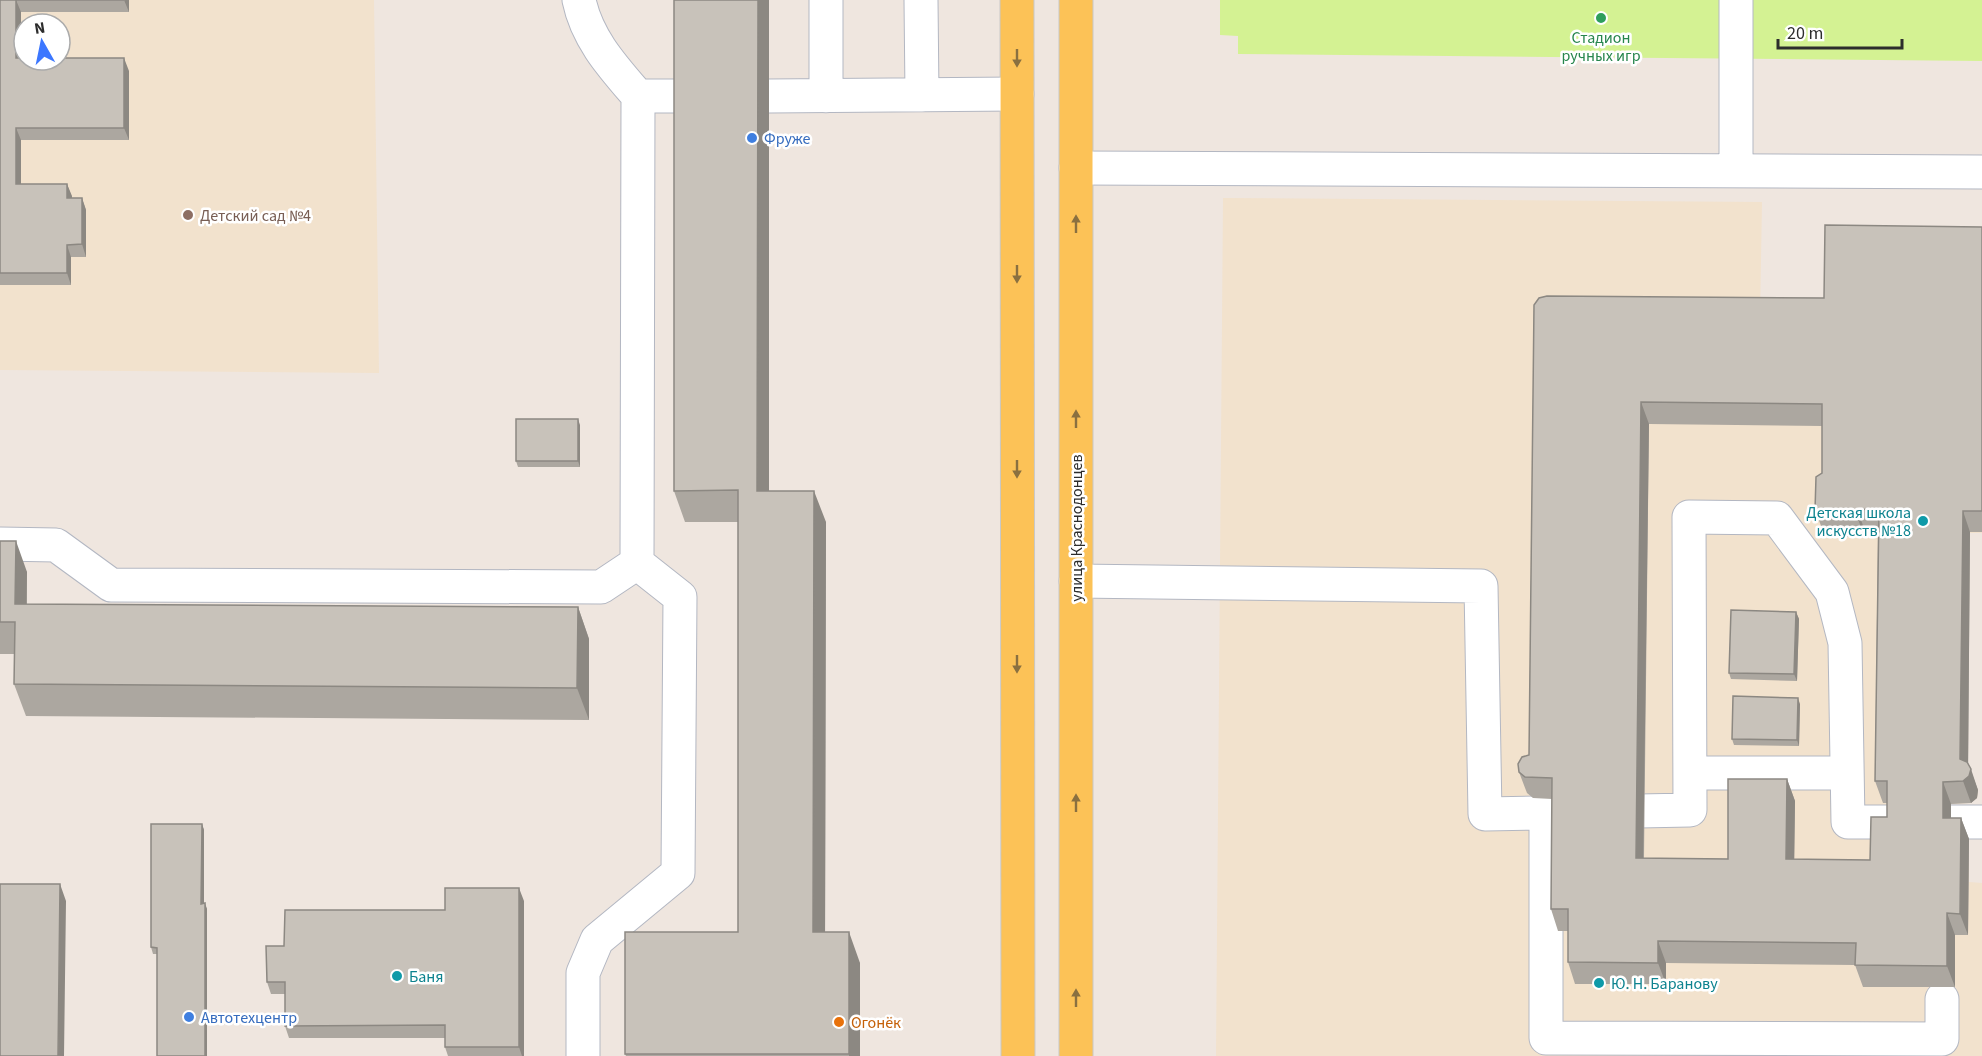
<svg xmlns="http://www.w3.org/2000/svg" width="1982" height="1056" font-family="'Source Sans 3',sans-serif">
<rect width="100%" height="100%" fill="#efe6df"/>
<path fill="#f2e2cd" fill-rule="evenodd" d="M 0,0 L 374,0 L 379,373 L 0,370 ZM 24,24 L 60,24 L 60,60 L 24,60 Z
M 1223,198 L 1762,202 L 1760,318 L 1982,248 L 1982,533 L 1970,533 L 1967,781 L 1975,783 L 1978,790 L 1977,798 L 1971,803 L 1951,804 L 1951,839 L 1969,839 L 1969,882 L 1982,883 L 1982,1056 L 1216,1056 Z"/>
<path fill="#d4f293" d="M 1220,0 L 1982,0 L 1982,61 L 1238,54 L 1238,36 L 1220,35 Z"/>
<g fill="none" stroke-linecap="round" stroke-linejoin="round">
<defs>
<path id="minor" d="M 579,0 C 587,39 613,67 638,96 L 637,563
M 826,0 L 826,96
M 921,0 L 922,95
M 638,96 L 686,96
M 769,96 L 1017,94
M 1076,168 L 1982,172
M 1736,171 L 1736,0
M 0,544 L 56,545 L 111,585 L 601,587 L 637,563
M 1076,581 L 1481,586 L 1485,814 L 1690,810 L 1689,517 L 1777,518 L 1832,592 L 1845,643 L 1848,822 L 1982,822
M 1690,773 L 1847,773
M 1546,813 L 1546,1038 L 1942,1039 L 1942,999
M 583,1056 L 583,973 L 597,940 L 678,873 L 680,597 L 637,563"/>
<path id="major" d="M 1017,0 L 1018,1056
M 1076,1056 L 1076,0"/>
</defs>
<use href="#minor" stroke="#b3b7c2" stroke-width="35"/>
<use href="#major" stroke="#c8c8c8" stroke-width="35"/>
<use href="#minor" stroke="#fff" stroke-width="33"/>
<use href="#major" stroke="#fcc257" stroke-width="33"/>
</g>
<path fill="#aca7a0" fill-rule="evenodd" d="M 0,0 L 129,0 L 129,12 L 21,12 L 21,58 L 129,71 L 129,140 L 21,140 L 21,184 L 67,184 L 72,198 L 82,198 L 86,210 L 86,257 L 71,257 L 71,285 L 0,285 Z
M 769,0 L 769,491 L 826,522 L 825,932 L 860,963 L 860,1056 L 626,1056 L 625,1054 L 738,932 L 738,522 L 685,522 L 674,491 Z
M 1982,227 L 1982,532 L 1970,532 L 1968,764 L 1978,790 L 1977,798 L 1971,803 L 1951,804 L 1951,818 L 1961,818 L 1969,839 L 1968,935 L 1955,935 L 1955,987 L 1863,987 L 1855,965 L 1666,963 L 1666,984 L 1575,984 L 1568,962 L 1568,931 L 1558,931 L 1551,909 L 1552,799 L 1533,798 L 1527,793 L 1519,772 L 1529,755 L 1534,305 L 1824,298 ZM 1649,424 L 1822,426 L 1822,473 L 1815,510 L 1823,531 L 1829,537 L 1858,537 L 1864,535 L 1865,531 L 1878,531 L 1875,781 L 1883,803 L 1887,803 L 1887,817 L 1870,860 L 1794,859 L 1795,801 L 1787,779 L 1728,859 L 1644,858 Z
M 580,425 L 580,467 L 518,467 L 516,461 Z
M 0,541 L 27,572 L 27,604 L 578,607 L 589,639 L 589,720 L 26,716 L 14,684 L 15,654 L 0,654 Z
M 1796,612 L 1799,619 L 1797,681 L 1731,679 L 1729,673 Z
M 1800,704 L 1799,746 L 1734,745 L 1732,739 Z
M 202,824 L 204,830 L 204,903 L 207,909 L 207,1056 L 157,1056 L 157,954 L 153,954 L 151,947 Z
M 524,901 L 524,1056 L 448,1056 L 445,1047 L 445,1038 L 289,1038 L 285,1026 L 285,994 L 271,994 L 267,982 L 284,946 L 445,910 Z"/>
<path fill="#8c8882" d="M 16,0 L 21,12 L 21,70 L 16,58 Z
M 124,0 L 129,0 L 129,12 Z
M 758,0 L 769,0 L 769,522 L 757,491 Z
M 124,58 L 129,71 L 129,140 L 124,128 Z
M 16,128 L 21,140 L 21,196 L 16,184 Z
M 67,184 L 72,196 L 71,210 L 67,198 Z
M 82,198 L 86,210 L 86,257 L 82,244 Z
M 67,245 L 71,257 L 71,285 L 67,273 Z
M 1641,402 L 1649,424 L 1643,879 L 1636,858 Z
M 578,419 L 580,425 L 580,467 L 578,461 Z
M 814,491 L 826,522 L 825,963 L 813,932 Z
M 1857,509 L 1865,531 L 1864,535 L 1856,514 Z
M 1963,511 L 1970,532 L 1968,778 L 1971,769 L 1978,790 L 1977,798 L 1971,803 L 1963,781 L 1960,759 Z
M 16,541 L 27,572 L 26,635 L 15,604 Z
M 578,607 L 589,639 L 589,720 L 577,688 Z
M 1796,612 L 1799,619 L 1797,681 L 1794,674 Z
M 1798,698 L 1800,704 L 1799,746 L 1797,740 Z
M 1787,779 L 1795,801 L 1794,881 L 1786,859 Z
M 1943,782 L 1951,804 L 1951,839 L 1943,818 Z
M 1961,818 L 1969,839 L 1968,935 L 1960,914 Z
M 202,824 L 204,830 L 204,910 L 201,904 Z
M 60,884 L 66,901 L 64,1056 L 58,1056 Z
M 519,888 L 524,901 L 524,1056 L 522,1056 L 519,1047 Z
M 205,903 L 207,909 L 207,1056 L 205,1056 Z
M 1947,913 L 1955,935 L 1955,987 L 1947,966 Z
M 849,932 L 860,963 L 860,1056 L 849,1056 Z
M 1658,941 L 1666,963 L 1666,984 L 1658,963 Z"/>
<path fill="#c8c2ba" stroke="#8c8882" stroke-width="1.5" fill-rule="evenodd" d="M 0,0 L 124,0 L 16,0 L 16,58 L 24,58 L 24,60 L 60,60 L 60,58 L 124,58 L 124,128 L 16,128 L 16,184 L 67,184 L 67,198 L 82,198 L 82,244 L 67,245 L 67,273 L 0,273 Z
M 674,0 L 758,0 L 757,491 L 814,491 L 813,932 L 849,932 L 849,1054 L 625,1054 L 625,932 L 738,932 L 738,490 L 674,491 Z
M 1825,225 L 1982,227 L 1982,511 L 1963,511 L 1960,759 L 1967,762 L 1971,769 L 1969,776 L 1963,781 L 1943,782 L 1943,818 L 1961,818 L 1960,914 L 1947,913 L 1947,966 L 1855,965 L 1856,943 L 1658,941 L 1658,963 L 1568,962 L 1568,909 L 1551,909 L 1552,778 L 1525,777 L 1519,772 L 1518,764 L 1522,757 L 1529,755 L 1534,305 L 1539,298 L 1547,296 L 1824,298 ZM 1641,402 L 1822,404 L 1822,473 L 1816,477 L 1815,510 L 1821,516 L 1850,516 L 1856,514 L 1857,509 L 1879,510 L 1875,781 L 1887,781 L 1887,817 L 1871,817 L 1870,860 L 1786,859 L 1787,779 L 1728,779 L 1728,859 L 1636,858 Z
M 516,419 L 578,419 L 578,461 L 516,461 Z
M 0,541 L 16,541 L 15,604 L 578,607 L 577,688 L 14,684 L 15,622 L 0,622 Z
M 1731,610 L 1796,612 L 1794,674 L 1729,673 Z
M 1733,696 L 1798,698 L 1797,740 L 1732,739 Z
M 151,824 L 202,824 L 201,904 L 205,903 L 205,1056 L 157,1056 L 157,948 L 151,947 Z
M 0,884 L 60,884 L 58,1056 L 0,1056 Z
M 445,888 L 519,888 L 519,1047 L 445,1047 L 445,1025 L 285,1026 L 285,982 L 267,982 L 266,946 L 284,946 L 285,910 L 445,910 Z"/>
<defs><path id="oneway-solid" d="M-6-.8H1V-3.2L6.5 0L1 3.2V.8H-6Z" transform="scale(1.5)"/></defs>
<g fill="#8a7040">
<use href="#oneway-solid" transform="translate(1017 58) rotate(90)"/>
<use href="#oneway-solid" transform="translate(1076 224) rotate(-90)"/>
<use href="#oneway-solid" transform="translate(1017 274) rotate(90)"/>
<use href="#oneway-solid" transform="translate(1076 419) rotate(-90)"/>
<use href="#oneway-solid" transform="translate(1017 469) rotate(90)"/>
<use href="#oneway-solid" transform="translate(1017 664) rotate(90)"/>
<use href="#oneway-solid" transform="translate(1076 803) rotate(-90)"/>
<use href="#oneway-solid" transform="translate(1076 998) rotate(-90)"/>
</g>
<circle fill="#2e9e5b" stroke="#fff" stroke-width="2" cx="1601" cy="18" r="6"/>
<g fill="#3f7fe0" stroke="#fff" stroke-width="2">
<circle cx="752" cy="138" r="6"/>
<circle cx="189" cy="1017" r="6"/>
</g>
<circle fill="#8d6e63" stroke="#fff" stroke-width="2" cx="188" cy="215" r="6"/>
<g fill="#0f9aa8" stroke="#fff" stroke-width="2">
<circle cx="1923" cy="521" r="6"/>
<circle cx="397" cy="976" r="6"/>
<circle cx="1599" cy="983" r="6"/>
</g>
<circle fill="#e8710a" stroke="#fff" stroke-width="2" cx="839" cy="1022" r="6"/>
<g text-anchor="middle" stroke-width="5" stroke-linejoin="round" paint-order="stroke">
<g font-size="16" fill="#27864d" stroke="#fff">
<text x="1601" y="43">Стадион<tspan x="1601" dy="18">ручных игр</tspan></text>
</g>
<g font-size="16" fill="#366cbe" stroke="#fff" text-anchor="start">
<text x="764" y="144">Фруже</text>
<text x="201" y="1023">Автотехцентр</text>
</g>
<g font-size="16" fill="#785e54" stroke="#fff" text-anchor="start">
<text x="200" y="221">Детский сад №4</text>
</g>
<g font-size="16" fill="#0d838f" stroke="#fff" text-anchor="start">
<text x="1911" y="518" text-anchor="end">Детская школа<tspan x="1911" dy="18">искусств №18</tspan></text>
<text x="409" y="982">Баня</text>
<text x="1611" y="989">Ю. Н. Баранову</text>
</g>
<g font-size="16" fill="#2d2d2d" stroke="#fff">
<text transform="translate(1076 528) rotate(-90)" y="6">улица Краснодонцев</text>
</g>
<g font-size="16" fill="#c56008" stroke="#fff" text-anchor="start">
<text x="851" y="1028">Огонёк</text>
</g>
</g>
<g transform="translate(42 42) rotate(351)"><circle r="28" fill="#ffffff" stroke="#ababab" stroke-width="1.5"/>
<path d="M0-4.5L10 22L0 15L-10 22Z" fill="#3c77ff"/>
<text y="-9" font-size="16" font-weight="bold" text-anchor="middle" fill="#2d2d2d">N</text>
</g>
<path d="M1778 39v9h124v-9" fill="none" stroke="#2d2d2d" stroke-width="3"/>
<text x="1787" y="39" font-size="18" fill="#2d2d2d" stroke="#ffffff" stroke-width="4.5" paint-order="stroke">20 m</text>
</svg>
